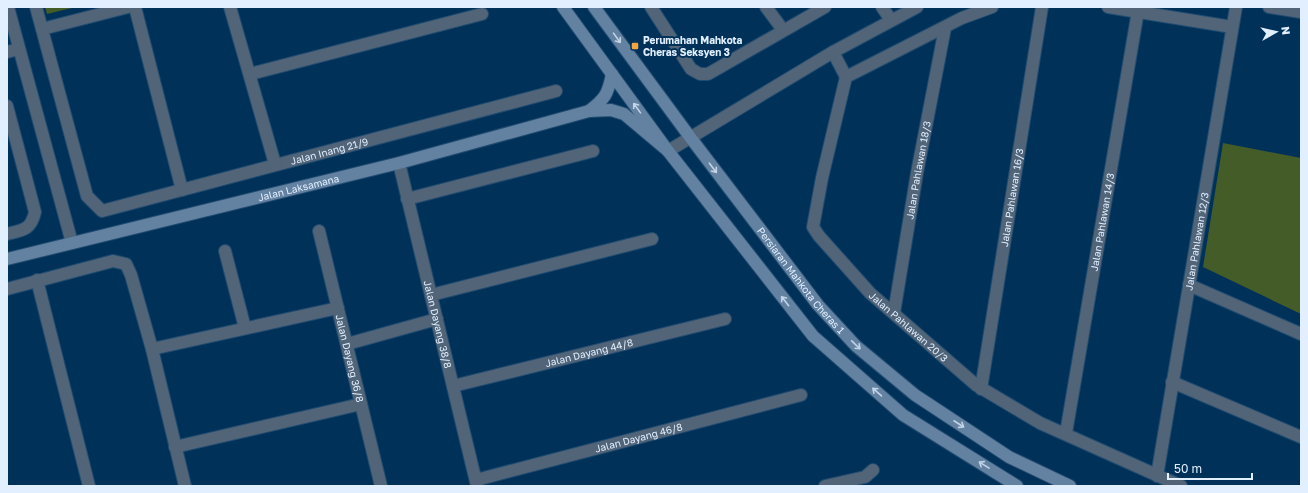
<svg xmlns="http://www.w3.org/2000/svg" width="1308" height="493" font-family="'Golos Text',sans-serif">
<rect width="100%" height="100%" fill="#003159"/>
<path fill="#445c27" d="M 45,7 L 76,7 L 47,14 Z
M 1223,143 L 1301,158 L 1301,314 L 1203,267 Z"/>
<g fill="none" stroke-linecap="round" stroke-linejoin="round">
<defs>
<g id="street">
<path d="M 8,7 L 72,243"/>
<path id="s1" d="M 36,7 L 87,196 L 102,211 L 556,91"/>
<path d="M 135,7 L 182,190"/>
<path d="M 230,7 L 275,164"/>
<path d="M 651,7 L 691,69 L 700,74 L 708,74 L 825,7"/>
<path d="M 766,7 L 783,30"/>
<path d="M 882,7 L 891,20"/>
<path d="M 1108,7 L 1232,27"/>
<path d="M 1269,7 L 1301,12"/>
<path d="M 42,29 L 128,7"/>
<path d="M 7,52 L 19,49"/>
<path d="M 833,52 L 846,77"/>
<path d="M 250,74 L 482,14"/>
<path id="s2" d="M 846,77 L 822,178 L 813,227 L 819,236 L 870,293 L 976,385 L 1040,423 L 1181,486"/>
<path d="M 846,77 L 962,18 L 992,7"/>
<path d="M 7,106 L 35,212 C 31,230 23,230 7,234"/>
<path d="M 668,151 L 833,52 L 917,7"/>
<path id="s3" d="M 399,163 L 477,486"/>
<path d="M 407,199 L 593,151"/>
<path id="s4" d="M 319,231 L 381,486"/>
<path d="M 225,251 L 245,328"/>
<path d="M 37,280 L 89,486"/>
<path d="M 1189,285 L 1301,334"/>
<path d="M 7,289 L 113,261 L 126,264 L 131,275 L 152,349 L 185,486"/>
<path d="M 431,295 L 652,239"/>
<path id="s5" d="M 894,313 L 917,173 L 945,28"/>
<path d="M 347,344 L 437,319"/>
<path d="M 152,349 L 338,308"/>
<path d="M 1172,382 L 1301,437"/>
<path id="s6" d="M 453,386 L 725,319"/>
<path id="s7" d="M 981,389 L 1042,7"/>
<path id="s8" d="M 1066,433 L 1138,11"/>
<path d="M 175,447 L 361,404"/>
<path id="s9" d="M 1157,476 L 1236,7"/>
<path id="s10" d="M 476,480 L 801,395"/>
<path d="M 825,486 L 865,477 L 873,470"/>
</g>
<g id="secondary">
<path d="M 563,7 L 668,151 L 813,336 L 903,415 L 1017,486"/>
<path id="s11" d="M 594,7 L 690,137 L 818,305 L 856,346 L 915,395 L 1009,457 L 1070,486"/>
<path d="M 589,111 C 605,99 608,94 612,74"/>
<path id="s12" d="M 7,259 L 399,163 L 589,111 L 611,110 L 624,114 L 668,151"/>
</g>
</defs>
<use href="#street" stroke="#204c70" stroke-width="14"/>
<use href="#secondary" stroke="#204c70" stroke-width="14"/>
<use href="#street" stroke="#516478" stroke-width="12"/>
<use href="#secondary" stroke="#6381a0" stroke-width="12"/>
</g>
<defs><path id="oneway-shaft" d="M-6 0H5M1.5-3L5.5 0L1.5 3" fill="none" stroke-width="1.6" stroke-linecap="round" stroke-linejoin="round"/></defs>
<g stroke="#c2d4e7">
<use href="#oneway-shaft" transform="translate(617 38) rotate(54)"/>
<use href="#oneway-shaft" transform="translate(637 108) rotate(-126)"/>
<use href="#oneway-shaft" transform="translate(713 168) rotate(53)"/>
<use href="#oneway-shaft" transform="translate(785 301) rotate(-128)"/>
<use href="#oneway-shaft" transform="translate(856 345) rotate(44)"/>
<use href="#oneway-shaft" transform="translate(877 392) rotate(-139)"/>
<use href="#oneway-shaft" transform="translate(959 424) rotate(33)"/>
<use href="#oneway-shaft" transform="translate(984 465) rotate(-148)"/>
</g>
<rect fill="#f2a541" stroke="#003159" stroke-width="1.5" x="631" y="42" width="8" height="8" rx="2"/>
<g text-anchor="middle" stroke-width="4" stroke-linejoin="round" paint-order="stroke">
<g font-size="10" font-weight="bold" fill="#e1efff" stroke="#003159" text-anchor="start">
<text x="643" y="44">Perumahan Mahkota<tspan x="643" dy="12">Cheras Seksyen 3</tspan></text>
</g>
<g font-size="10" fill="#e1efff" stroke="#003159">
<text dy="4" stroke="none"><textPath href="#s1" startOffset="452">Jalan Inang 21/9</textPath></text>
<text dy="4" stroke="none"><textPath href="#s5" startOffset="145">Jalan Pahlawan 18/3</textPath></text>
<text dy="4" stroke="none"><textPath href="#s12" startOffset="300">Jalan Laksamana</textPath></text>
<text dy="4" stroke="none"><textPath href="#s7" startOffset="194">Jalan Pahlawan 16/3</textPath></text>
<text dy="4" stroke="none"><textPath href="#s8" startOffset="214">Jalan Pahlawan 14/3</textPath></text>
<text dy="4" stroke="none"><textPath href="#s9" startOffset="238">Jalan Pahlawan 12/3</textPath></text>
<text dy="4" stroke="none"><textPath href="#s11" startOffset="343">Persiaran Mahkota Cheras 1</textPath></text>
<text dy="4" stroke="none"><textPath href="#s3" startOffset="166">Jalan Dayang 38/8</textPath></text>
<text dy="4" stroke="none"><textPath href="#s2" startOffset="292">Jalan Pahlawan 20/3</textPath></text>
<text dy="4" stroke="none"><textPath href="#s6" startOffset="140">Jalan Dayang 44/8</textPath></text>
<text dy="4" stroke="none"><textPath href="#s4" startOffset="131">Jalan Dayang 36/8</textPath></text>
<text dy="4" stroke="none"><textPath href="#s10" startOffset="168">Jalan Dayang 46/8</textPath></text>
</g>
</g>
<rect width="1308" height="493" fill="none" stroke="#e1efff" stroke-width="16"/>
<g transform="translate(1276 32) rotate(82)" stroke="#003159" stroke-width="3" paint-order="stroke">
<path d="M0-3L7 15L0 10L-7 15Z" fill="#e1efff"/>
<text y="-6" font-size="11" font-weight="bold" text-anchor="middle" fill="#e1efff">N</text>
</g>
<path d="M1168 473v6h84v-6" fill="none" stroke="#e1efff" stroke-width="2"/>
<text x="1174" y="473" font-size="12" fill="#e1efff" stroke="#003159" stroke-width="3" paint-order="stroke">50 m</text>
</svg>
